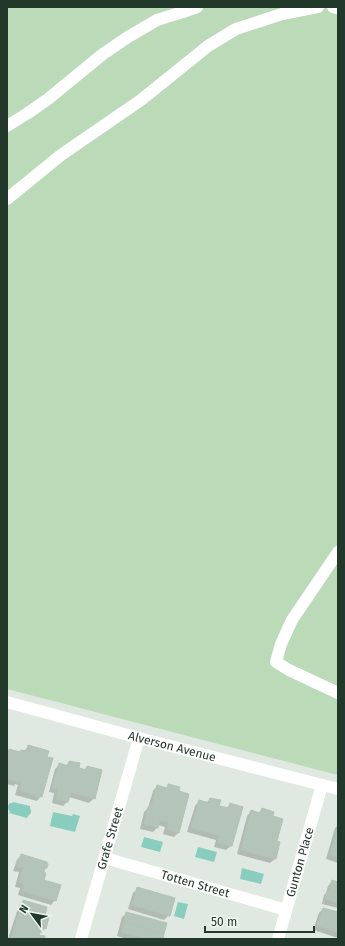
<svg xmlns="http://www.w3.org/2000/svg" width="345" height="946" font-family="'Fira Sans',sans-serif">
<rect width="100%" height="100%" fill="#dfe9e1"/>
<path fill="#bbdab8" d="M 7,7 L 338,7 L 338,775 L 7,689 Z"/>
<path fill="#89cdbf" d="M 13,802 L 30,806 L 30,808 L 31,810 L 31,813 L 28,816 L 27,818 L 9,813 L 10,812 C 8,809 7,806 10,803 L 12,803 Z
M 53,812 L 72,816 L 73,814 L 80,816 L 75,832 L 50,826 Z
M 144,837 L 163,842 L 160,852 L 141,847 Z
M 198,847 L 217,852 L 214,862 L 195,857 Z
M 242,868 L 264,874 L 261,884 L 240,879 Z
M 178,902 L 188,904 L 184,919 L 174,916 Z"/>
<path fill="#0003" d="M 28,747 L 41,796 L 37,801 L 15,795 L 18,785 L 15,784 L 14,786 L 7,784 L 7,752 L 9,750 L 19,753 L 21,751 L 24,751 Z
M 70,762 L 77,769 L 83,771 L 87,767 L 94,798 L 89,803 L 69,797 L 67,802 L 63,806 L 52,803 L 54,793 L 49,792 L 55,769 L 59,765 L 65,766 Z
M 157,786 L 166,789 L 169,786 L 178,792 L 188,794 L 178,833 L 174,837 L 163,834 L 165,827 L 158,825 L 157,828 L 153,832 L 140,829 L 144,812 L 148,808 L 153,791 Z
M 210,799 L 218,806 L 226,809 L 230,804 L 231,846 L 226,850 L 214,847 L 216,840 L 187,832 L 195,806 L 199,801 L 206,803 Z
M 262,810 L 272,817 L 276,842 L 275,859 L 270,863 L 237,854 L 247,816 L 251,811 L 258,813 Z
M 338,825 L 338,863 L 326,859 L 335,828 Z
M 21,855 L 46,867 L 43,871 L 43,881 L 55,900 L 51,905 L 18,895 L 20,888 L 15,887 L 19,872 L 13,871 L 17,860 Z
M 332,881 L 338,883 L 338,908 L 322,904 L 324,895 L 326,893 L 328,886 Z
M 138,888 L 169,915 L 164,920 L 128,909 L 133,893 Z
M 23,901 L 44,917 L 45,928 L 41,933 L 39,932 L 38,935 L 44,939 L 8,939 L 19,905 Z
M 323,909 L 338,913 L 338,938 L 313,930 L 319,913 Z
M 127,913 L 162,939 L 127,939 L 117,936 L 122,917 Z"/>
<path fill="#b4c4b9" stroke="#b2c3b6" d="M 28,745 L 49,751 L 47,757 L 53,758 L 42,797 L 19,790 L 22,781 L 19,780 L 19,782 L 7,779 L 7,756 L 9,749 L 20,752 L 21,750 L 27,751 Z
M 69,761 L 80,763 L 79,768 L 86,770 L 87,766 L 102,770 L 95,799 L 71,792 L 68,802 L 56,799 L 58,789 L 52,788 L 59,763 L 68,766 Z
M 168,784 L 180,787 L 179,791 L 189,794 L 179,833 L 167,830 L 168,822 L 160,820 L 158,828 L 144,824 L 148,807 L 151,808 L 157,785 L 167,788 Z
M 210,798 L 221,800 L 219,806 L 229,808 L 230,803 L 243,807 L 232,846 L 218,843 L 220,836 L 191,828 L 199,800 L 209,803 Z
M 262,808 L 274,812 L 273,816 L 283,819 L 277,841 L 280,842 L 276,859 L 241,850 L 251,810 L 260,813 Z
M 338,827 L 338,857 L 330,855 Z
M 21,854 L 47,862 L 48,864 L 47,868 L 45,868 L 44,872 L 45,872 L 46,874 L 44,880 L 61,885 L 56,901 L 22,891 L 24,884 L 19,882 L 23,868 L 17,867 Z
M 332,880 L 338,882 L 338,903 L 325,899 L 328,890 L 329,890 Z
M 137,887 L 175,898 L 170,916 L 132,905 Z
M 23,900 L 47,907 L 45,916 L 49,917 L 46,929 L 42,927 L 39,935 L 45,936 L 45,939 L 11,939 Z
M 323,908 L 338,912 L 338,932 L 317,926 Z
M 126,912 L 167,923 L 164,934 L 124,922 Z
M 124,922 L 164,934 L 163,939 L 145,939 L 121,932 Z"/>
<g fill="none" stroke-linecap="round" stroke-linejoin="round">
<g stroke="#fff" stroke-width="12">
<path d="M 333,7 L 338,8"/>
<path d="M 7,126 L 28,113 L 48,99 L 103,54 L 128,37 L 157,20 L 186,11 L 197,7"/>
<path d="M 7,199 L 61,155 L 141,100 L 208,46 L 236,29 L 282,14 L 318,7"/>
<path d="M 338,552 L 292,620 L 281,644 L 276,662 L 289,670 L 338,693"/>
<path id="s1" d="M 7,702 L 139,738 L 338,789"/>
<path id="s2" d="M 105,858 L 286,910"/>
<path id="s3" d="M 81,939 L 139,738"/>
<path id="s4" d="M 278,939 L 322,785"/>
</g>
</g>
<g text-anchor="middle" stroke-width="4" stroke-linejoin="round" paint-order="stroke">
<g font-size="12" fill="#21382a" stroke="#eff6f0">
<text dy="4" stroke="none"><textPath href="#s1" startOffset="171">Alverson Avenue</textPath></text>
<text dy="4" stroke="none"><textPath href="#s3" startOffset="105">Grafe Street</textPath></text>
<text dy="4" stroke="none"><textPath href="#s4" startOffset="80">Gunton Place</textPath></text>
<text dy="4" stroke="none"><textPath href="#s2" startOffset="94">Totten Street</textPath></text>
</g>
</g>
<rect width="345" height="946" fill="none" stroke="#21382a" stroke-width="16"/>
<g transform="translate(32 914) rotate(302)" stroke="#eff6f0" stroke-width="3" paint-order="stroke">
<path d="M0-3L7 15L0 10L-7 15Z" fill="#21382a"/>
<text y="-6" font-size="11" font-weight="bold" text-anchor="middle" fill="#21382a">N</text>
</g>
<path d="M205 926v6h109v-6" fill="none" stroke="#21382a" stroke-width="2"/>
<text x="211" y="926" font-size="12" fill="#21382a" stroke="#eff6f0" stroke-width="3" paint-order="stroke">50 m</text>
</svg>
